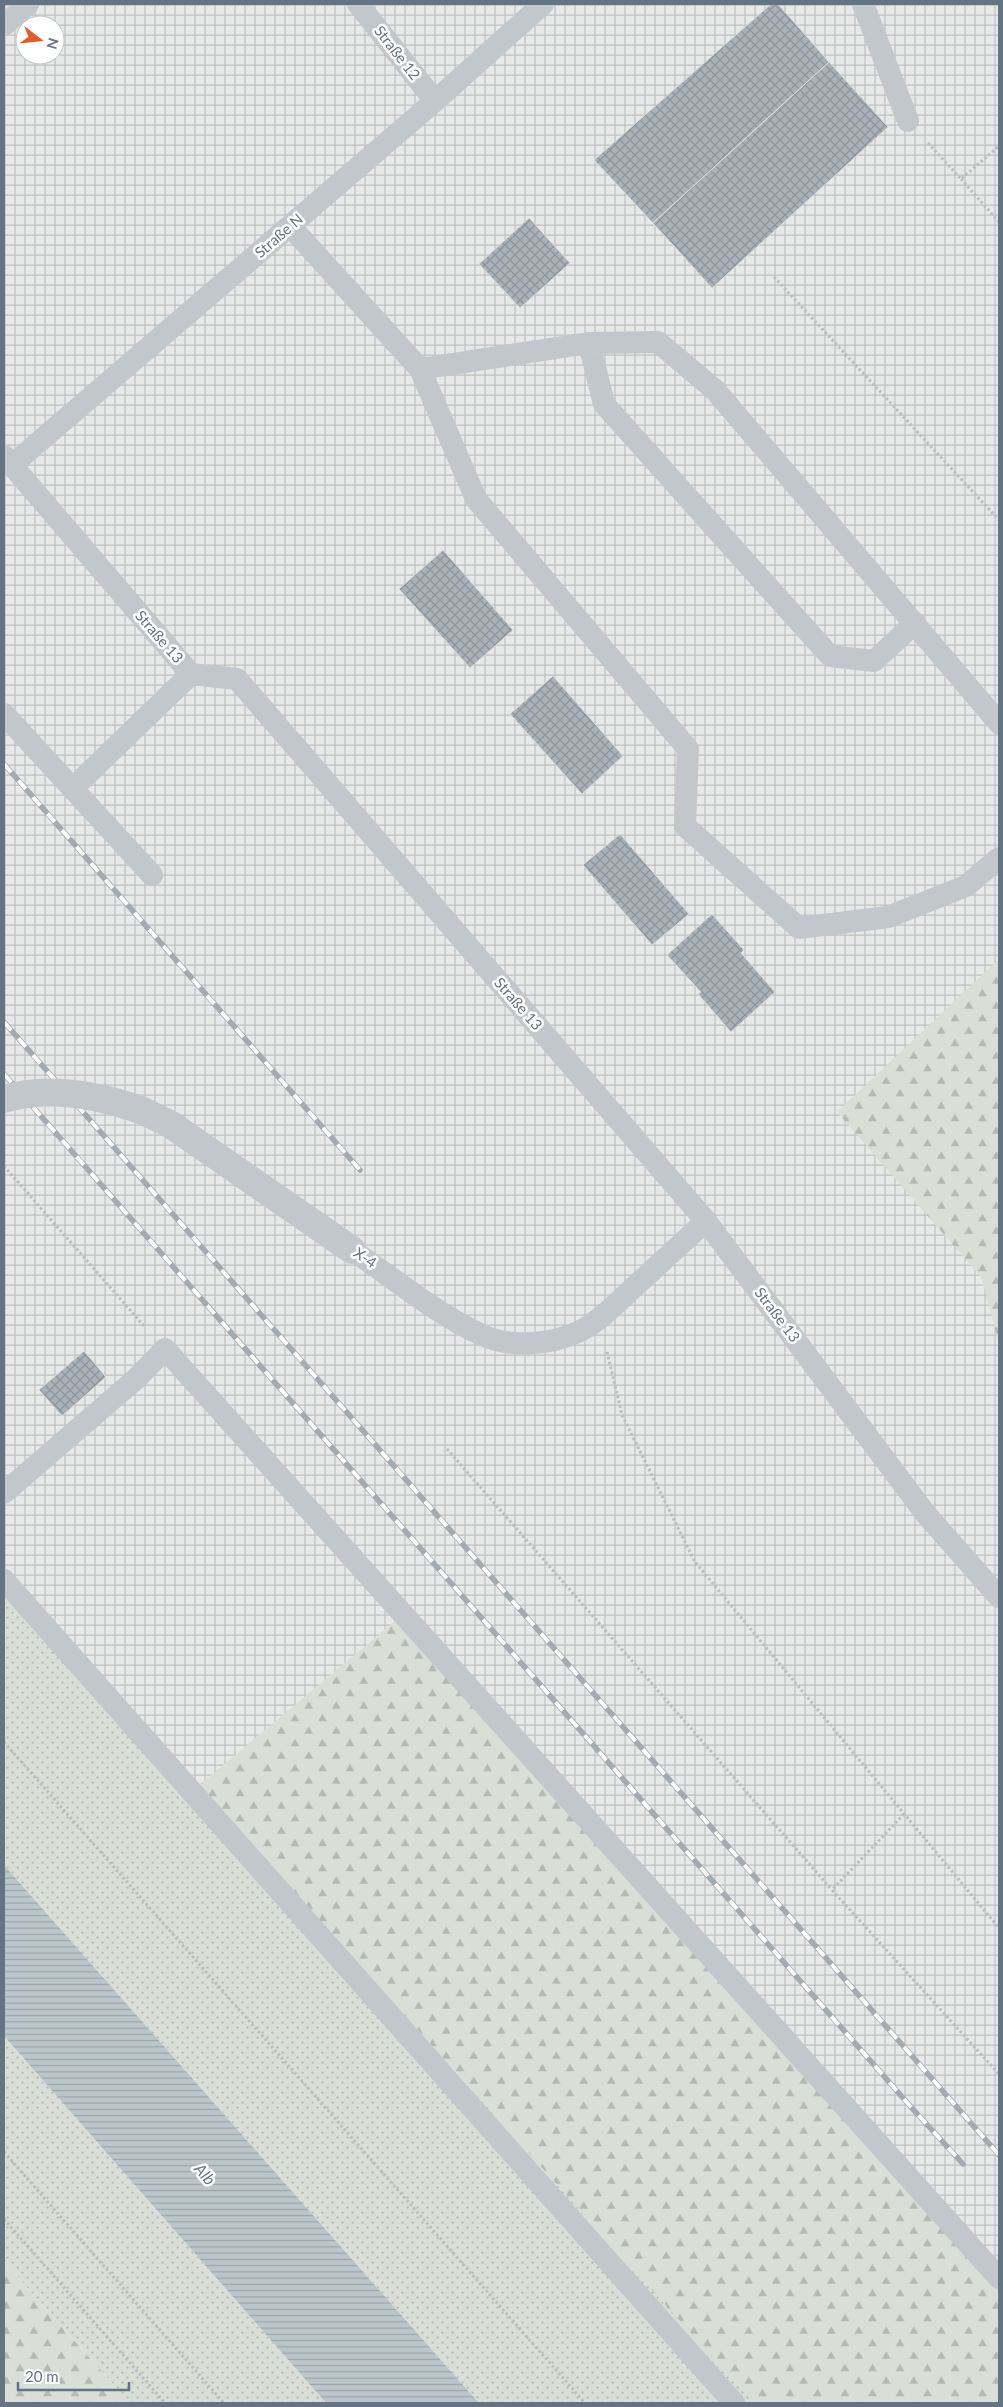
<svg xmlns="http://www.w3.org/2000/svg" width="1003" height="2407" font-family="Lato,sans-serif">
<defs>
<pattern id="industrial-grid" width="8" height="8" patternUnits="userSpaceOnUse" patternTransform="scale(1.25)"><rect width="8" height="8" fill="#e7e8e8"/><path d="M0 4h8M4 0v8" fill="none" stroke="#bfc1c1"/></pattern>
<pattern id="grass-dots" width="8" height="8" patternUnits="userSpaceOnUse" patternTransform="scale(1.25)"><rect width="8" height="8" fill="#d9ded6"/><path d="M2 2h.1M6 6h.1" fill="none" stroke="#b4b9b3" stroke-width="1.8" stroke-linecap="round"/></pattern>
<pattern id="forest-firs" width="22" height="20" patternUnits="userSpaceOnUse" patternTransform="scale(1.25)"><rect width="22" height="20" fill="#d9ded6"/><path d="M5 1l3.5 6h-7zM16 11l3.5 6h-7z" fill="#b4b9b3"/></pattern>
<pattern id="water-rules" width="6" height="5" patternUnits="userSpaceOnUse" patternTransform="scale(1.25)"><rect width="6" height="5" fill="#bbc6cb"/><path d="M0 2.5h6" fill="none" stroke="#9ca5aa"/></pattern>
<pattern id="building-cross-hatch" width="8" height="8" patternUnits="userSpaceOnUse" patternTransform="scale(1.25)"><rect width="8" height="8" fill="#a9b2b8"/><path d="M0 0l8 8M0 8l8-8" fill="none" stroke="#8d959b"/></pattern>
</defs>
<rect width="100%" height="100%" fill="#f9f9f7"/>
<path fill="url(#industrial-grid)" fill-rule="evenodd" d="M 4,4 L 999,4 L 999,2403 L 703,2403 L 4,1612 ZM 25,25 L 55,25 L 55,55 L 25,55 Z"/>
<path fill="url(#grass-dots)" d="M 4,1569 L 754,2403 L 479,2403 L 4,1865 Z
M 4,2036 L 326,2403 L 130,2403 L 4,2262 Z"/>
<path fill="url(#forest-firs)" d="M 999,959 L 999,1343 L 981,1277 L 837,1112 Z
M 395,1621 L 999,2265 L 999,2403 L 754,2403 L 198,1786 Z
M 4,2262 L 130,2403 L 4,2403 Z"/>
<path fill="url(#water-rules)" d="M 4,1865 L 479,2403 L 326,2403 L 4,2036 Z"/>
<path fill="url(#building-cross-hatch)" stroke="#dbdbd9" d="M 771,4 L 778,4 L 829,62 L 653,223 L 594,160 Z
M 829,62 L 888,127 L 712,288 L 653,223 Z
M 529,218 L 570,263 L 520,308 L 479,264 Z
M 443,550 L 513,630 L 470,668 L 399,589 Z
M 553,676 L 623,756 L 582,794 L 510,714 Z
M 620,834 L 689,914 L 652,945 L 583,865 Z
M 712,914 L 744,950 L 741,953 L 775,992 L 731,1032 L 698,994 L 701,992 L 667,955 Z
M 84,1351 L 106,1377 L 62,1416 L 39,1390 Z"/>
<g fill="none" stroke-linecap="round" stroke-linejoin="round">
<path stroke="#babec1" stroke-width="3" stroke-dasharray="2.5 2.5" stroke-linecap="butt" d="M 928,143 L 961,179 L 999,146
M 961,179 L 999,222
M 774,277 L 999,520
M 4,1166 L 144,1326
M 607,1352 L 622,1415 L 695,1562 L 999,1928
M 447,1449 L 832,1890
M 4,1742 L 585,2403
M 904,1814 L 832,1890 L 999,2074
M 4,2152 L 224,2403
M 4,2219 L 165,2403"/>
<path stroke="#c2c7cb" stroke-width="22" d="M 358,4 L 435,101
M 863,4 L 908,121
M 4,25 L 28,4
M 290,226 L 420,369 L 476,499 L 688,749 L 685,826 L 799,928 L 888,917 L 966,886 L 999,858
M 589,343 L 604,404 L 830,656 L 874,661 L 915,623
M 420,369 L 589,343 L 658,342 L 715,390 L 999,723
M 4,456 L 191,674 L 237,679 L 706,1221 L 925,1513 L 999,1597
M 12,465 L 435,101 L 543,4
M 4,714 L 152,875
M 72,789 L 191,674
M 352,1250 C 392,1277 439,1316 482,1335 C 510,1348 550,1345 578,1332 C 598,1323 614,1305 631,1290 C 656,1267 681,1244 706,1221
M 4,1493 L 137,1378 L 165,1349 L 999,2278
M 4,1580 L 734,2403"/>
<path stroke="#c2c7cb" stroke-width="28" d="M 141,1110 L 170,1124 L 352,1250"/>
<defs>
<path id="rail" d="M 4,764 L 360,1170
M 4,1022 L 999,2155
M 4,1074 L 911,2107 L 963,2164"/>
</defs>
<use href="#rail" stroke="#a3aab0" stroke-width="5.5"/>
<use href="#rail" stroke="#fff" stroke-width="4" stroke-dasharray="11" stroke-linecap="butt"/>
<path stroke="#c2c7cb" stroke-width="28" d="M 4,1099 C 49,1085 98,1095 141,1110"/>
</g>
<g text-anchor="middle" stroke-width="5" stroke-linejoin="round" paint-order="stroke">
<g font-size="15" fill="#647482" stroke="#fff">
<text transform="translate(397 53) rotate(52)" y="5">Straße 12</text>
<text transform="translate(279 236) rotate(-41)" y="5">Straße N</text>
<text transform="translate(159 637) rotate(49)" y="5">Straße 13</text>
<text transform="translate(518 1004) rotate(49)" y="5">Straße 13</text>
<text transform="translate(365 1258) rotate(34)" y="5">X-4</text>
<text transform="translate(777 1315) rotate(53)" y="5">Straße 13</text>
</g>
<g font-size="16" font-style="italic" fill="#647a83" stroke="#fff">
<text transform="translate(205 2174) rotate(49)" y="6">Alb</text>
</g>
</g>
<rect width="1003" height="2407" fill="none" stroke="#647482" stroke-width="10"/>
<g transform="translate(40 40) rotate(106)"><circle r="24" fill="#ffffff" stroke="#c1c7cd"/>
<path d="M0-4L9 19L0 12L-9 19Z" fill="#e5592b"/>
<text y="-8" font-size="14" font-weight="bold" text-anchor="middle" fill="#647482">N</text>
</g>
<path d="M18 2382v8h111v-8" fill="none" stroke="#647482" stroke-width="2.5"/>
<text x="25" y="2382" font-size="15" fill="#647482" stroke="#ffffff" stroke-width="4" paint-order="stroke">20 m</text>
</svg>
